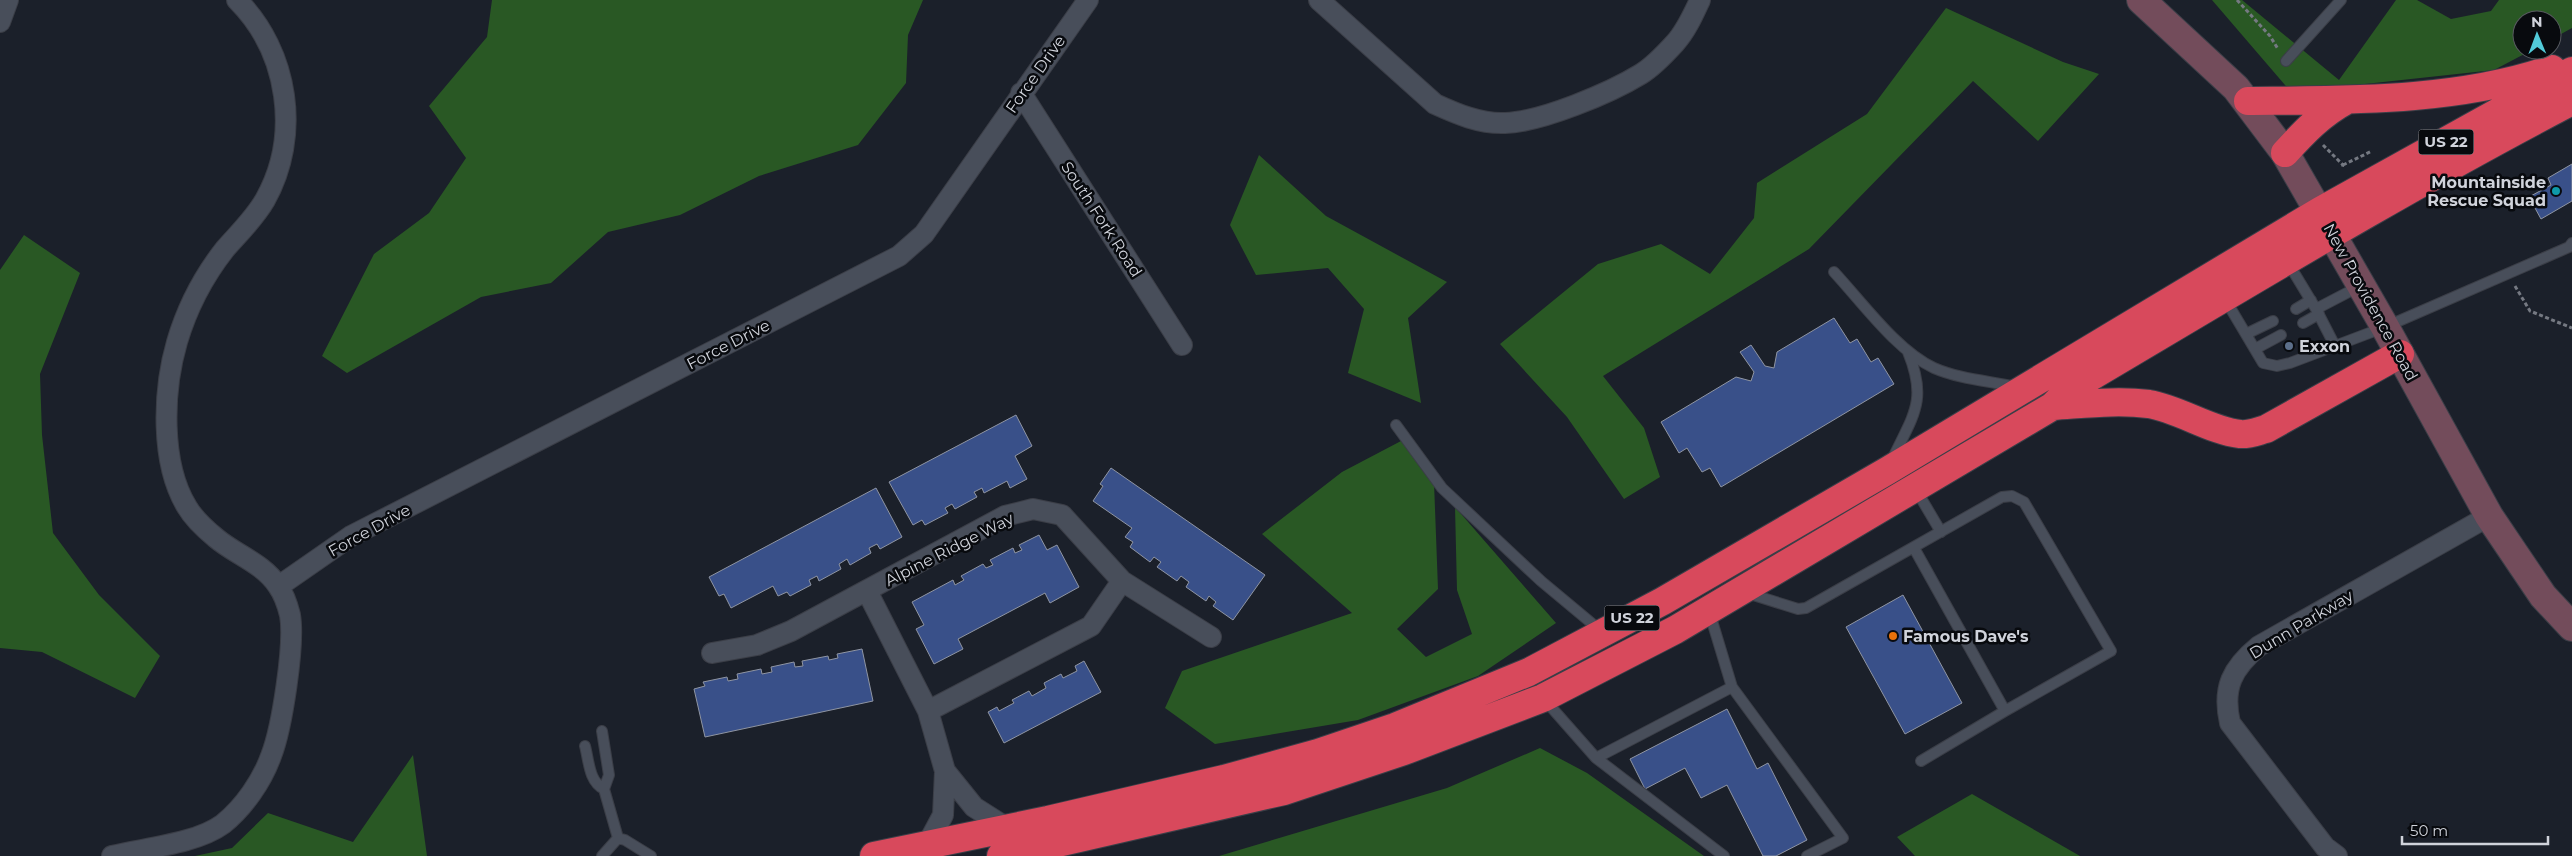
<svg xmlns="http://www.w3.org/2000/svg" width="2572" height="856" font-family="Montserrat,sans-serif">
<rect width="100%" height="100%" fill="#1b202a"/>
<path fill="#295824" d="M 492,0 L 923,0 L 908,35 L 906,83 L 858,145 L 759,176 L 680,215 L 608,232 L 551,283 L 481,297 L 347,373 L 322,356 L 374,254 L 429,213 L 466,158 L 429,106 L 487,37 Z
M 2212,0 L 2242,0 L 2339,80 L 2396,0 L 2417,0 L 2451,19 L 2491,11 L 2499,0 L 2572,0 L 2572,28 L 2552,39 L 2552,20 L 2522,20 L 2522,50 L 2532,50 L 2494,70 L 2291,92 Z
M 1946,8 L 2063,62 L 2099,74 L 2038,141 L 1973,81 L 1809,249 L 1603,376 L 1644,428 L 1660,477 L 1624,499 L 1567,417 L 1500,344 L 1598,264 L 1661,244 L 1710,274 L 1754,218 L 1757,183 L 1867,114 Z
M 1259,155 L 1326,216 L 1447,282 L 1408,318 L 1421,403 L 1348,373 L 1364,309 L 1328,268 L 1256,275 L 1230,225 Z
M 24,235 L 80,273 L 40,374 L 42,435 L 53,533 L 99,595 L 160,656 L 135,698 L 42,652 L 0,648 L 0,270 Z
M 1401,441 L 1434,482 L 1438,589 L 1397,629 L 1426,657 L 1472,634 L 1457,590 L 1455,507 L 1556,623 L 1478,676 L 1358,720 L 1215,744 L 1165,708 L 1182,671 L 1352,613 L 1262,534 L 1342,472 Z
M 1540,748 L 1587,773 L 1704,856 L 1219,856 L 1447,788 Z
M 413,755 L 427,856 L 195,856 L 232,848 L 268,813 L 353,842 Z
M 1972,794 L 2080,856 L 1915,856 L 1897,837 Z"/>
<path fill="#395089" stroke="#8f95a3" d="M 2572,164 L 2572,201 L 2541,219 L 2529,197 L 2551,185 L 2548,178 Z
M 1834,318 L 1850,343 L 1857,339 L 1871,362 L 1878,358 L 1894,384 L 1721,487 L 1710,468 L 1702,472 L 1687,448 L 1679,453 L 1661,422 L 1736,377 L 1751,381 L 1754,372 L 1740,352 L 1751,345 L 1765,366 L 1774,368 L 1777,352 Z
M 1016,415 L 1032,446 L 1015,456 L 1027,479 L 1010,488 L 1007,481 L 984,493 L 982,488 L 974,492 L 977,497 L 955,509 L 952,504 L 945,508 L 948,513 L 925,525 L 922,520 L 913,525 L 889,482 Z
M 1111,468 L 1265,575 L 1233,620 L 1213,606 L 1216,602 L 1209,596 L 1206,601 L 1186,587 L 1189,582 L 1181,576 L 1177,581 L 1157,567 L 1161,562 L 1154,557 L 1150,562 L 1130,547 L 1133,542 L 1125,537 L 1132,528 L 1093,501 L 1103,486 L 1100,484 Z
M 876,488 L 902,537 L 880,549 L 877,544 L 869,548 L 871,553 L 850,565 L 847,559 L 839,564 L 841,569 L 819,581 L 817,576 L 809,580 L 811,585 L 790,596 L 787,592 L 778,596 L 773,586 L 731,608 L 724,594 L 719,596 L 709,577 Z
M 1039,535 L 1047,550 L 1057,545 L 1079,587 L 1050,603 L 1045,593 L 958,639 L 963,649 L 934,664 L 916,629 L 924,625 L 912,602 L 953,580 L 955,585 L 964,580 L 961,576 L 983,564 L 986,568 L 993,565 L 990,560 L 1013,548 L 1015,553 L 1022,550 L 1019,545 Z
M 1903,595 L 1962,703 L 1905,734 L 1846,627 Z
M 862,649 L 873,701 L 705,737 L 694,689 L 705,686 L 703,682 L 727,677 L 728,681 L 738,679 L 737,674 L 761,669 L 762,674 L 772,672 L 771,667 L 794,662 L 795,667 L 803,666 L 802,661 L 828,656 L 829,660 L 838,658 L 837,654 Z
M 1084,661 L 1101,692 L 1004,743 L 988,712 L 997,707 L 999,711 L 1014,703 L 1012,700 L 1029,691 L 1032,696 L 1046,688 L 1044,683 L 1061,674 L 1063,678 L 1077,671 L 1075,666 Z
M 1727,709 L 1757,769 L 1768,763 L 1807,840 L 1776,856 L 1763,856 L 1727,785 L 1701,798 L 1685,768 L 1645,789 L 1630,759 Z"/>
<g fill="none" stroke-linecap="round" stroke-linejoin="round">
<defs>
<path id="lane" d="M 2286,61 L 2341,0
M 2287,261 L 2316,309 L 2360,286
M 1834,272 C 1862,302 1897,351 1934,368 C 1959,379 1990,381 2017,387
M 2225,299 L 2263,363 L 2277,366 L 2290,363 L 2385,327 L 2569,247 L 2572,243
M 2296,309 L 2311,300
M 2316,309 L 2335,346
M 2303,323 L 2319,314
M 2246,334 L 2273,321
M 2255,349 L 2281,335
M 1396,425 L 1442,488 L 1541,581 L 1601,631
M 1892,460 C 1913,415 1928,401 1908,352
M 1915,488 L 1941,532
M 1914,548 L 2005,711
M 1747,593 L 1798,609 L 1806,608 L 2002,497 L 2012,496 L 2024,502 L 2111,651 L 2005,711 L 1921,761
M 1709,611 L 1732,687 L 1843,838 L 1807,856
M 1544,699 L 1596,758 L 1732,687
M 602,731 L 609,775 L 604,789 L 618,838 L 625,840 L 651,856
M 585,746 C 589,761 589,782 604,789
M 1596,758 L 1724,856
M 602,856 L 618,838"/>
<path id="street" d="M 1319,0 L 1435,104 C 1457,114 1480,124 1505,123 C 1541,122 1610,93 1641,74 C 1654,66 1665,54 1675,43 C 1686,31 1693,15 1700,0
M 0,22 L 8,0
M 1021,93 L 1182,345
M 279,586 L 351,536 L 899,256 L 924,234 L 1088,0
M 867,591 L 928,711 L 945,771 L 943,815 L 927,845
M 712,653 L 757,645 L 791,631 L 1005,516 L 1033,509 L 1062,515 L 1122,581 L 1211,637
M 928,711 L 1091,626 L 1122,581
M 945,771 L 974,807 L 1007,828
M 112,856 C 144,848 196,844 223,824 C 244,807 262,781 271,756 C 282,728 295,644 290,615 C 288,607 283,593 278,586 C 263,563 236,555 216,538 C 205,529 194,519 187,507 C 160,463 163,390 177,342 C 187,308 203,277 225,249 C 239,233 254,219 265,200 C 301,136 289,52 237,0
M 2337,856 L 2325,847 L 2230,723 C 2222,688 2232,668 2259,646 L 2489,516"/>
<path id="secondary" d="M 2141,0 L 2236,88 L 2285,153 L 2385,327 L 2489,516 L 2543,596 L 2572,627"/>
<path id="highway" d="M 2248,101 C 2348,100 2457,102 2552,69
M 2285,153 C 2304,132 2321,114 2347,100
M 2053,406 C 2085,404 2117,400 2149,404 C 2179,409 2211,431 2240,434 C 2249,435 2258,431 2266,429 L 2400,354
M 874,856 L 1048,820 L 1224,779 L 1318,753 L 1395,727 L 1529,672 L 1663,601 L 1887,471 L 2320,211 L 2572,71
M 1001,856 L 1284,791 L 1404,751 L 1543,698 L 1675,630 L 2053,406 L 2070,389 C 2236,291 2401,190 2572,101"/>
</defs>
<use href="#lane" stroke="#3b3e47" stroke-width="12"/>
<use href="#street" stroke="#3b3e47" stroke-width="22"/>
<use href="#secondary" stroke="#3b3e47" stroke-width="30"/>
<use href="#highway" stroke="#3b3e47" stroke-width="30"/>
<path stroke="#757982" stroke-width="3" stroke-dasharray="4 2.5" stroke-linecap="butt" d="M 2237,0 L 2270,36 L 2278,49
M 2323,145 L 2343,165 L 2342,168
M 2343,165 L 2372,151
M 2515,286 L 2530,311 L 2572,328"/>
<use href="#lane" stroke="#484e5a" stroke-width="10"/>
<use href="#street" stroke="#484e5a" stroke-width="20"/>
<use href="#secondary" stroke="#734c5b" stroke-width="28"/>
<use href="#highway" stroke="#d8495c" stroke-width="28"/>
</g>
<circle fill="#0f9aa8" stroke="#080a0e" stroke-width="2" cx="2556" cy="191" r="5"/>
<circle fill="#5c6f8a" stroke="#080a0e" stroke-width="2" cx="2289" cy="346" r="5"/>
<circle fill="#e8710a" stroke="#080a0e" stroke-width="2" cx="1893" cy="636" r="5"/>
<g text-anchor="middle" stroke-width="5" stroke-linejoin="round" paint-order="stroke">
<g fill="#080a0e" stroke="#94979e" stroke-width="1">
<rect x="2418.5" y="129.5" width="55" height="25" rx="4"/>
<rect x="1604.5" y="605.5" width="55" height="25" rx="4"/>
</g>
<g font-size="15" font-weight="bold" fill="#d0d3db">
<text x="2446" y="147">US 22</text>
<text x="1632" y="623">US 22</text>
</g>
<g font-size="16" fill="#d0d3db" stroke="#080a0e">
<text transform="translate(1035 74) rotate(-55)" y="6">Force Drive</text>
<text transform="translate(1102 219) rotate(57)" y="6">South Fork Road</text>
<text transform="translate(2371 302) rotate(61)" y="6">New Providence Road</text>
<text transform="translate(728 344) rotate(-27)" y="6">Force Drive</text>
<text transform="translate(369 530) rotate(-29)" y="6">Force Drive</text>
<text transform="translate(949 549) rotate(-27)" y="6">Alpine Ridge Way</text>
<text transform="translate(2301 624) rotate(-31)" y="6">Dunn Parkway</text>
</g>
<g font-size="16" font-weight="bold" fill="#d0d3db" stroke="#080a0e" text-anchor="start">
<text x="2546" y="188" text-anchor="end">Mountainside<tspan x="2546" dy="18">Rescue Squad</tspan></text>
<text x="2299" y="352">Exxon</text>
<text x="1903" y="642">Famous Dave's</text>
</g>
</g>
<g transform="translate(2537 35) rotate(359)"><circle r="24" fill="#080a0e" stroke="#585a60"/>
<path d="M0-4L9 19L0 12L-9 19Z" fill="#52cbd9"/>
<text y="-8" font-size="14" font-weight="bold" text-anchor="middle" fill="#d0d3db">N</text>
</g>
<path d="M2402 836v8h146v-8" fill="none" stroke="#d0d3db" stroke-width="2.5"/>
<text x="2410" y="836" font-size="15" fill="#d0d3db" stroke="#080a0e" stroke-width="4" paint-order="stroke">50 m</text>
</svg>
